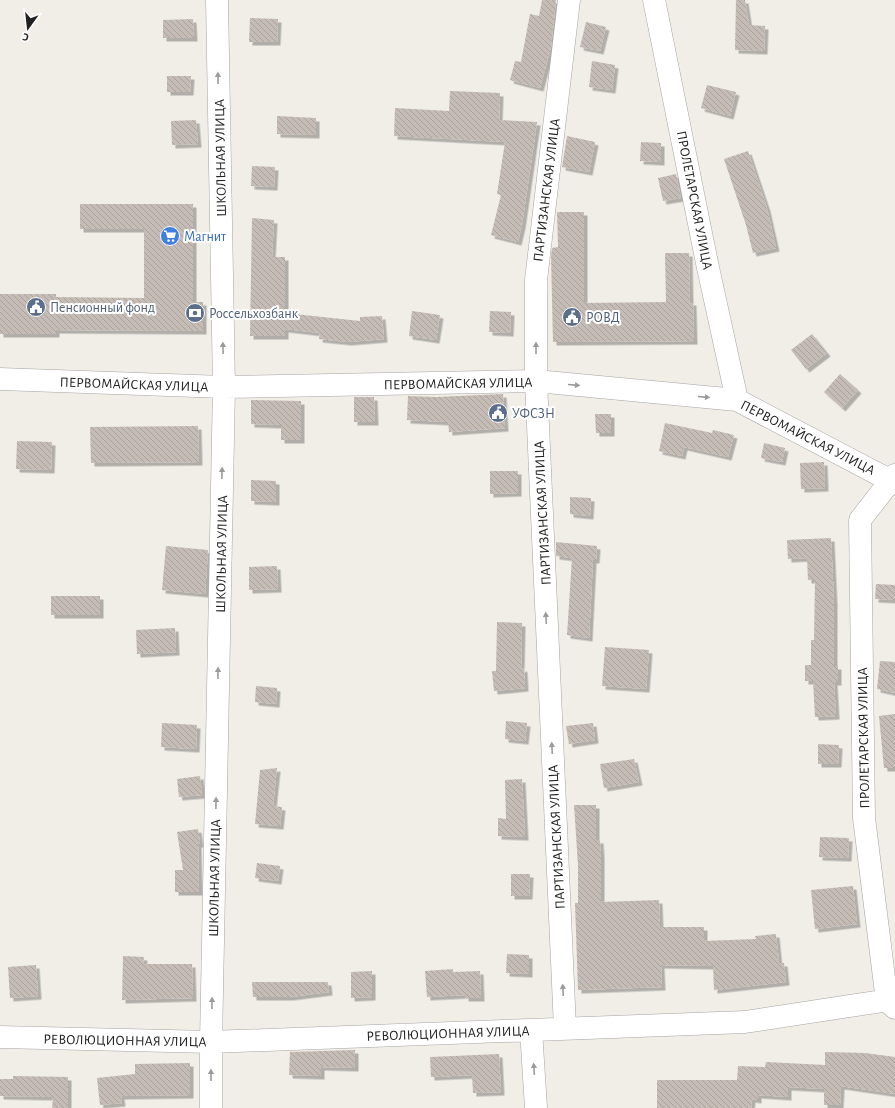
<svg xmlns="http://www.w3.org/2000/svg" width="895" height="1108" font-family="'Alegreya Sans',sans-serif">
<defs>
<pattern id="building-back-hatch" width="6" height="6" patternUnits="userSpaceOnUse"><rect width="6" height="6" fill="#c6bcb6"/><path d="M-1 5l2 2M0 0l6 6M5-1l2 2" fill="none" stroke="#aaa19c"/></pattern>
<filter id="shadow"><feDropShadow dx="3.5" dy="3.5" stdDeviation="0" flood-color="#0004"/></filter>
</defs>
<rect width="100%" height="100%" fill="#f1ede7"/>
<path fill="url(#building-back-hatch)" filter="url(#shadow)" d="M 542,0 L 556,0 L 551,47 L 540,88 L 510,80 L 515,61 L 521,62 L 530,14 L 539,16 Z
M 736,0 L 745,0 L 749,25 L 765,26 L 764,51 L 735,50 Z
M 250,18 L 278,19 L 277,42 L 249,42 Z
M 193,19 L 194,38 L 163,38 L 163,20 Z
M 586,22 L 606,27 L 600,51 L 580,47 Z
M 592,61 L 615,65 L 612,90 L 589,87 Z
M 167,76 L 191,76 L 190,92 L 167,92 Z
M 707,85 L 736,92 L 730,116 L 701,108 Z
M 450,91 L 500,93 L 499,120 L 537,122 L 522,225 L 518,242 L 491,235 L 501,195 L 497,194 L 505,142 L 394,136 L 395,108 L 449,111 Z
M 277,116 L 316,118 L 316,135 L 277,134 Z
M 196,120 L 198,144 L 172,145 L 171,121 Z
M 567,136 L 595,142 L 589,172 L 562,167 Z
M 641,142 L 661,143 L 661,162 L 640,161 Z
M 748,151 L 767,208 L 776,248 L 753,253 L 746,225 L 724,159 Z
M 252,166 L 275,167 L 274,187 L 251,186 Z
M 676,174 L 681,198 L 663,201 L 658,178 Z
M 80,204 L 193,204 L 193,302 L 203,302 L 203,331 L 56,330 L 56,334 L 0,334 L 0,294 L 56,294 L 56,297 L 144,298 L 144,229 L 80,229 Z
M 557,212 L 584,212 L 584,303 L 666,302 L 665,253 L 689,253 L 690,302 L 693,302 L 694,341 L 553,342 L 551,257 L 552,248 L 558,247 Z
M 252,218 L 274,220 L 272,257 L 285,257 L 285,313 L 360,321 L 360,317 L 382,316 L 384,339 L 348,342 L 319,339 L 320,333 L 285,329 L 285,336 L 250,336 Z
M 412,311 L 440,315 L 436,340 L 409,336 Z
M 490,311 L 511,312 L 510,333 L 489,332 Z
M 812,334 L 827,353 L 806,369 L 791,350 Z
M 840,374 L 858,390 L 842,408 L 824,392 Z
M 503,394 L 505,428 L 449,432 L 448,422 L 407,420 L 408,396 L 436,397 Z
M 354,397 L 374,397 L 375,422 L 354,422 Z
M 251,400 L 301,401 L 301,440 L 281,440 L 281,425 L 251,424 Z
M 595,414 L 611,414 L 611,433 L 596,433 Z
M 665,423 L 712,433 L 713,430 L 734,435 L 728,457 L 684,447 L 682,456 L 659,451 Z
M 198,426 L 199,462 L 91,463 L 90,427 Z
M 17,441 L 52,442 L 51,470 L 16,469 Z
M 764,443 L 785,448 L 782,462 L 761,458 Z
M 824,462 L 825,488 L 801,489 L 800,463 Z
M 490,471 L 518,471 L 518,493 L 490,494 Z
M 251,480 L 276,481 L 276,502 L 251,501 Z
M 570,497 L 591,498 L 590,516 L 570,514 Z
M 831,538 L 834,602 L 834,666 L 838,666 L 838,682 L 834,682 L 836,716 L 815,717 L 813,681 L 805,681 L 805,665 L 811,665 L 811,640 L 814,640 L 815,580 L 808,580 L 807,558 L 788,559 L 787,540 Z
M 556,542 L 597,546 L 596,560 L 593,560 L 589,638 L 567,635 L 572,558 L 556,556 Z
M 166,546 L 208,550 L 205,594 L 162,590 Z
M 277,566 L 278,589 L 249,590 L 249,567 Z
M 876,584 L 895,585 L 895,600 L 875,599 Z
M 51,596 L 100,596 L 100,615 L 51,615 Z
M 497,622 L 522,623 L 521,669 L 524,668 L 525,688 L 494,691 L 492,671 L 496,671 Z
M 175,628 L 176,652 L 137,654 L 136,630 Z
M 605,647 L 649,650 L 646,689 L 602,686 Z
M 880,661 L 895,662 L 895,693 L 877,689 Z
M 256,686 L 277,688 L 276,704 L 255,702 Z
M 895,714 L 895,768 L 884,768 L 879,716 Z
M 506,721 L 527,723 L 525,741 L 505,739 Z
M 162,723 L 197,725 L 196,749 L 161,747 Z
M 593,723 L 595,740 L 569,744 L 566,726 Z
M 818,744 L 839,745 L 838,764 L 818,764 Z
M 634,759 L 639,782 L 604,788 L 600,764 Z
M 277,768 L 273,806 L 282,807 L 280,826 L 255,824 L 260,770 Z
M 200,776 L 202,795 L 179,797 L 177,779 Z
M 522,779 L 525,837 L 498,836 L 498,818 L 506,819 L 505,780 Z
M 574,805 L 596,805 L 596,840 L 600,840 L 601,855 L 601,902 L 659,900 L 660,927 L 704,927 L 704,941 L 756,939 L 755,936 L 776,934 L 779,963 L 784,963 L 786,982 L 714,990 L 713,966 L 661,965 L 662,987 L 578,990 L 575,903 L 578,903 L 578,865 Z
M 198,829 L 200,844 L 198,844 L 199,892 L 175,892 L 175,870 L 183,870 L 177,832 Z
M 820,837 L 849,838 L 848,858 L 819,857 Z
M 257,863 L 280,866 L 278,881 L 255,878 Z
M 511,874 L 530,874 L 529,896 L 511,896 Z
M 853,886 L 857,924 L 815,929 L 811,890 Z
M 507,954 L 529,955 L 529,974 L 506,973 Z
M 123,956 L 144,957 L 143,964 L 192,964 L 193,998 L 122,1000 Z
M 36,965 L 38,996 L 10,998 L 8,967 Z
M 453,969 L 453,972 L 480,971 L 481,998 L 465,998 L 465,995 L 427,997 L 425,971 Z
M 372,971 L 372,997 L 351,998 L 351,972 Z
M 252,982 L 328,982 L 329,992 L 290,997 L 253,997 Z
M 355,1050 L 355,1068 L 321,1067 L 321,1076 L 289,1075 L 290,1052 Z
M 825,1052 L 865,1053 L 895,1057 L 895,1094 L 841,1086 L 840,1105 L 824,1105 L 824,1089 L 788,1087 L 788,1097 L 758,1095 L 758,1100 L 752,1099 L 751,1108 L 657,1108 L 657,1080 L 737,1080 L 738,1066 L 765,1067 L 766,1062 L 825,1065 Z
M 499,1054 L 501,1092 L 473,1093 L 472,1075 L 431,1077 L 430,1057 Z
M 190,1063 L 190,1095 L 121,1096 L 122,1103 L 100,1105 L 97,1078 L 135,1074 L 135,1064 Z
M 13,1076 L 68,1077 L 68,1108 L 52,1108 L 53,1097 L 0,1096 L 0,1079 L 13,1079 Z"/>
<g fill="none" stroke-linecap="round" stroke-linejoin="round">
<defs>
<path id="minor" d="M 654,0 L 707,263 L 737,400
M 0,379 L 224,387 L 536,381 L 737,400 L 895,483
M 895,475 L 860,520 L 864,818 L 887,1001 L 895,1008
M 565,1028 L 536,381 L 536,280 L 569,0
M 531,1030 L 536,1108
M 0,1037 L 211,1042 L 745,1022 L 895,999
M 211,1108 L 211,1042 L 224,387 L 217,0"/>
</defs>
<use href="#minor" stroke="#a5a5a5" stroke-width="23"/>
<use href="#minor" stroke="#fff" stroke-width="22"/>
</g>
<defs><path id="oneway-solid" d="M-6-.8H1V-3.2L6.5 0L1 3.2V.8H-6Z"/></defs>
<g fill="#9b9b9b">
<use href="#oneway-solid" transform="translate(218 78) rotate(-91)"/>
<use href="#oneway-solid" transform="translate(223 348) rotate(-91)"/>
<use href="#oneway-solid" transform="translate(536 348) rotate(-90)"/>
<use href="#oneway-solid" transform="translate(574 385) rotate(5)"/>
<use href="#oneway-solid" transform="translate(704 397) rotate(5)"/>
<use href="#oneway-solid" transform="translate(222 473) rotate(-89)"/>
<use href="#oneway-solid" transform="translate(546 618) rotate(-93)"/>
<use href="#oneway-solid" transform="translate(218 673) rotate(-89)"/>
<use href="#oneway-solid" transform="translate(552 748) rotate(-93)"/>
<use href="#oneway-solid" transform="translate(216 803) rotate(-89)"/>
<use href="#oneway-solid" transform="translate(563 990) rotate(-93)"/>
<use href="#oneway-solid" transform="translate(212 1003) rotate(-89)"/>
<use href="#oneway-solid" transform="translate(534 1069) rotate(-93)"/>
<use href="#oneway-solid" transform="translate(211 1075) rotate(-90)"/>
</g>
<defs>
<symbol id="supermarket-disc" viewBox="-11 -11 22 22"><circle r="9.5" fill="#3f7fe0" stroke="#fff"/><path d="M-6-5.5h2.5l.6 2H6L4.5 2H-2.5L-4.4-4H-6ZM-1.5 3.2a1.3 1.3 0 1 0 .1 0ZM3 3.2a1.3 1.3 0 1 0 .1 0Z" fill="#fff"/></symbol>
<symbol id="civic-disc" viewBox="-11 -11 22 22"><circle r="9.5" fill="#5c6f8a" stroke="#fff"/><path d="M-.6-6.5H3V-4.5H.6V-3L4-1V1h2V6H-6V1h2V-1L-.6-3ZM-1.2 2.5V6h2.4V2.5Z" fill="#fff"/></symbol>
<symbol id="bank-disc" viewBox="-11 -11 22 22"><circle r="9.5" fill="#5c6f8a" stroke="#fff"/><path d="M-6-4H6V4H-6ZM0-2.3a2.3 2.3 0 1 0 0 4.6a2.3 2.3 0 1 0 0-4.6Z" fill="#fff"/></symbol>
</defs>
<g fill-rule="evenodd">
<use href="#supermarket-disc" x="159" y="225" width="22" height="22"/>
<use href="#civic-disc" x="25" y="296" width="22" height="22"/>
<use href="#bank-disc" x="184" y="302" width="22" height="22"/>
<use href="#civic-disc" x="561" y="306" width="22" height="22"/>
<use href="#civic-disc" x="487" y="402" width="22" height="22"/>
</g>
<g text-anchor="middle" stroke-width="4" stroke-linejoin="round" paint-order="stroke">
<g font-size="14" fill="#212121" stroke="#fff">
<text transform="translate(220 158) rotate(-91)" y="5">ШКОЛЬНАЯ УЛИЦА</text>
<text transform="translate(546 190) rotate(-83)" y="5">ПАРТИЗАНСКАЯ УЛИЦА</text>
<text transform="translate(695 200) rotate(79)" y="5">ПРОЛЕТАРСКАЯ УЛИЦА</text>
<text transform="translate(458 383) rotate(-1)" y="5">ПЕРВОМАЙСКАЯ УЛИЦА</text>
<text transform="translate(134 384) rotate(2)" y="5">ПЕРВОМАЙСКАЯ УЛИЦА</text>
<text transform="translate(808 437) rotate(27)" y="5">ПЕРВОМАЙСКАЯ УЛИЦА</text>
<text transform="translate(542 513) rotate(-93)" y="5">ПАРТИЗАНСКАЯ УЛИЦА</text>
<text transform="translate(221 554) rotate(-89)" y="5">ШКОЛЬНАЯ УЛИЦА</text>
<text transform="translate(863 738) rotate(-91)" y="5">ПРОЛЕТАРСКАЯ УЛИЦА</text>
<text transform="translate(556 837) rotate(-93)" y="5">ПАРТИЗАНСКАЯ УЛИЦА</text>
<text transform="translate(214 878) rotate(-89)" y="5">ШКОЛЬНАЯ УЛИЦА</text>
<text transform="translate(448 1033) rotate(-2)" y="5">РЕВОЛЮЦИОННАЯ УЛИЦА</text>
<text transform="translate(125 1040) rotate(1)" y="5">РЕВОЛЮЦИОННАЯ УЛИЦА</text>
</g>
<g font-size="14" fill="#366cbe" stroke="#fff" text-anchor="start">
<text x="184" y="241">Магнит</text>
</g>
<g font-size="14" fill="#4e5e75" stroke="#fff" text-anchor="start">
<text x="50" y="312">Пенсионный фонд</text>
<text x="209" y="318">Россельхозбанк</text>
<text x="586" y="322">РОВД</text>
<text x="512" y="418">УФСЗН</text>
</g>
</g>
<g transform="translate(28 28) rotate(195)" stroke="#ffffff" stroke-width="3" paint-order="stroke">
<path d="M0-3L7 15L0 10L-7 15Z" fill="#212121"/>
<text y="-6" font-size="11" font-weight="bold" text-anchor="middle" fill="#212121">С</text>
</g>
</svg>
